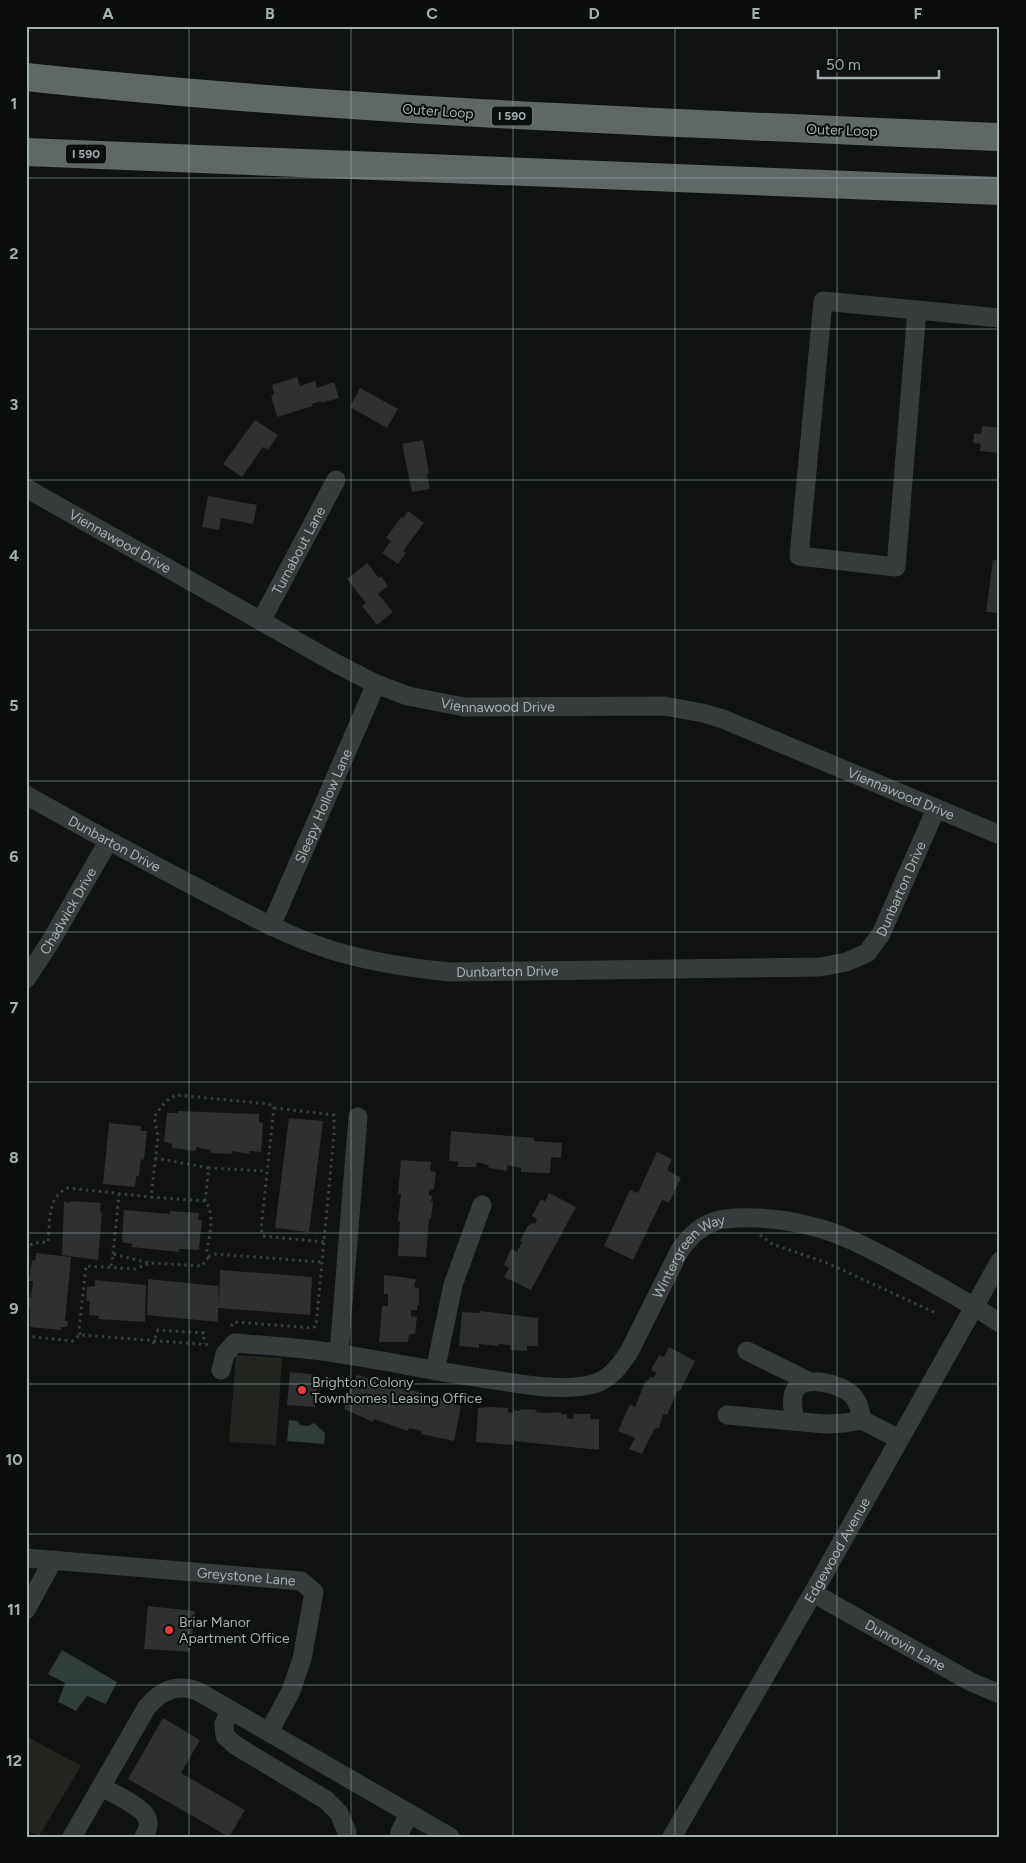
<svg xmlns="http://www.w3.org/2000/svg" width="1026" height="1863" font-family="Figtree,sans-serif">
<rect width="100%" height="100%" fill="#111212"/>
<path fill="#232620" d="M 236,1355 L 282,1358 L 276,1445 L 229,1442 Z
M 26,1736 L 81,1766 L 39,1836 L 26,1830 Z"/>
<path fill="#303d3b" d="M 289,1420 L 298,1421 L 300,1425 L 308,1426 L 314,1423 L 325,1433 L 324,1444 L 287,1441 Z
M 62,1650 L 117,1682 L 106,1704 L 87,1696 L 76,1711 L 58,1702 L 65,1683 L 48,1674 Z"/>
<path fill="#2e3031" d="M 297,377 L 300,386 L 315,381 L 317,388 L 334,382 L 339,398 L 321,403 L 321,401 L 312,404 L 313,406 L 277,417 L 271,396 L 274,394 L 272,385 Z
M 360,388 L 398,409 L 387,428 L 350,407 Z
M 255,420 L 278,435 L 268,450 L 263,447 L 242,477 L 223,464 Z
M 982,426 L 1000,428 L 1000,453 L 980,451 L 981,444 L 973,443 L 974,433 L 981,434 Z
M 423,440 L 429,473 L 427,473 L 430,489 L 412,492 L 402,444 Z
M 208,496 L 257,505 L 253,524 L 221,518 L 219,530 L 202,527 Z
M 408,511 L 424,523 L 403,551 L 406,553 L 398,564 L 382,553 L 391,541 L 386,538 L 402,516 L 403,518 Z
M 993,560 L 1000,561 L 1000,613 L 986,612 Z
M 367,563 L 379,578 L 381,576 L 388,586 L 378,594 L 393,612 L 377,625 L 362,606 L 366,603 L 347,579 Z
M 178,1111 L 259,1114 L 259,1122 L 263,1123 L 261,1152 L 250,1151 L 249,1154 L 232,1151 L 232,1154 L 211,1153 L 210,1150 L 196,1147 L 196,1151 L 172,1148 L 172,1144 L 164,1142 L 167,1113 L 178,1113 Z
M 289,1118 L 323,1121 L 309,1232 L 275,1228 Z
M 109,1123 L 141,1126 L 141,1131 L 147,1131 L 144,1160 L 141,1159 L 139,1176 L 136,1176 L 135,1187 L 103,1184 Z
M 451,1131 L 534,1138 L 534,1141 L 562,1143 L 561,1158 L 551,1157 L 550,1173 L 521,1172 L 521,1168 L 507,1165 L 507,1171 L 489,1168 L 488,1165 L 477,1162 L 476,1167 L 457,1167 L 459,1162 L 449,1161 Z
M 657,1152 L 672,1159 L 667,1170 L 681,1178 L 669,1203 L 662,1200 L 633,1260 L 604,1246 L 630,1190 L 638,1193 Z
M 401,1160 L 431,1162 L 430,1171 L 436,1172 L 434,1189 L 429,1190 L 429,1195 L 432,1196 L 431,1202 L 433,1201 L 431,1219 L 429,1219 L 426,1257 L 398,1256 L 400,1221 L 398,1221 L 401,1194 L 398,1194 Z
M 549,1193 L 576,1207 L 531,1290 L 504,1277 L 509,1268 L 504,1265 L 511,1249 L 517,1252 L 522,1242 L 520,1241 L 528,1225 L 529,1226 L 531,1223 L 535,1224 L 537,1219 L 532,1216 L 541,1199 L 545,1202 Z
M 71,1201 L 101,1203 L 100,1212 L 102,1213 L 98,1260 L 62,1255 L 64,1202 L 70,1203 Z
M 124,1210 L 170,1214 L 170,1211 L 199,1213 L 198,1220 L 202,1220 L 199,1250 L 179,1249 L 179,1252 L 132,1247 L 132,1244 L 122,1242 Z
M 36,1253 L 71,1257 L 65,1321 L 68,1321 L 67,1327 L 61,1327 L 61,1330 L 30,1327 L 30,1307 L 28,1307 L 28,1297 L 31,1297 L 33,1281 L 29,1281 L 32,1260 L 35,1261 Z
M 220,1270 L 312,1277 L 310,1315 L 218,1308 L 218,1322 L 147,1315 L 148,1279 L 218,1286 L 219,1304 Z
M 384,1275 L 416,1279 L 414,1287 L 419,1288 L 419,1305 L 417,1305 L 417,1310 L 411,1310 L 411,1316 L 417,1317 L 415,1334 L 409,1334 L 408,1342 L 379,1342 L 382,1306 L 388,1306 L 388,1294 L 384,1294 Z
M 95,1280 L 146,1285 L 145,1322 L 99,1319 L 99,1316 L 89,1315 L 90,1301 L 86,1301 L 87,1287 L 95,1286 Z
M 480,1311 L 538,1318 L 538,1346 L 527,1346 L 527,1351 L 510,1350 L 511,1345 L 499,1344 L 498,1346 L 479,1344 L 479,1348 L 459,1346 L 462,1312 L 479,1313 Z
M 669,1347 L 695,1361 L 680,1391 L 678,1390 L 667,1415 L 663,1414 L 659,1428 L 655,1428 L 642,1454 L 629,1449 L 635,1438 L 618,1431 L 630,1404 L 635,1407 L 646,1380 L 648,1381 L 650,1377 L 653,1378 L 657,1373 L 651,1370 L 659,1355 L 664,1357 Z
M 290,1372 L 318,1375 L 315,1407 L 287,1405 Z
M 357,1375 L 452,1401 L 452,1403 L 461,1406 L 454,1441 L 421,1434 L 422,1431 L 409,1428 L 408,1431 L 374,1419 L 373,1422 L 344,1409 L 352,1380 L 354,1381 Z
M 489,1407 L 509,1408 L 507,1412 L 513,1413 L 513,1410 L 521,1411 L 520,1409 L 537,1410 L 535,1412 L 545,1413 L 561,1412 L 561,1414 L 567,1414 L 567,1418 L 573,1419 L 574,1414 L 591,1414 L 590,1419 L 599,1419 L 599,1450 L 514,1441 L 514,1445 L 476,1442 L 478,1408 Z
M 148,1606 L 195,1611 L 190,1652 L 144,1649 Z
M 163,1718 L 200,1740 L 181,1773 L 245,1810 L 229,1837 L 128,1779 Z"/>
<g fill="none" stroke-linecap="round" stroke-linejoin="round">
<path stroke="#3a3f40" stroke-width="3" stroke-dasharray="2.5 4" stroke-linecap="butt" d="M 274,1107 L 261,1229 L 263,1236 L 324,1242
M 155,1158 L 209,1168
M 205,1201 L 209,1168 L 266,1171
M 760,1235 L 772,1244 L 827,1263 L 938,1314
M 26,1250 L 33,1243 L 48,1242 C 50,1223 47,1196 68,1188 L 151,1197
M 113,1254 L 119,1194
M 111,1266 L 113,1254 L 150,1263
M 231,1326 L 234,1322 L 313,1328 L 316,1326 L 334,1134 L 334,1115 L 275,1108 L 269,1104 L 176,1095 L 166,1101 L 154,1117 L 158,1136 L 151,1197 L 205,1201 C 216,1215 209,1235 207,1251 L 209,1256 L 214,1254 L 322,1262
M 80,1335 L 79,1329 L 86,1266 L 135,1269 L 150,1263 L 202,1266 L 209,1256
M 26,1336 L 72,1341 L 80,1335 L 211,1345
M 153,1344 L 158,1330 L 204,1333 L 204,1344"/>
<g stroke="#373b3c" stroke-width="19">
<path d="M 917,310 L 896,567 L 799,556 L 823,301 L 1000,318"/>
<path id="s1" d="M 26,488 L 337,664 L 376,684 L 408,696 L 464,707 L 664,706 L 703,713 L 723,719 L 1000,835"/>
<path id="s2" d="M 261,621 L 336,480"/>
<path id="s3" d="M 26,795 C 86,829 146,861 207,893 C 247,914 287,936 331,950 C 370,962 409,968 450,972 L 820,967 L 846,962 L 867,953 L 881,934 L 936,809"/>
<path id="s4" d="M 271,926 L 376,684"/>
<path id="s5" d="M 26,979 L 49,944 L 108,842"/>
<path d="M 747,1351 L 808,1381"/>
<path d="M 339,1353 L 358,1117"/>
<path id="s6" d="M 221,1370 L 225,1354 L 235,1343 C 270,1346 307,1348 341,1354 C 393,1362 443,1373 495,1380 C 525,1385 559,1391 589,1385 C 608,1382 619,1367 629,1352 L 680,1250 C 702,1218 723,1217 759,1218 C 822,1221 861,1243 915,1273 C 944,1289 972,1305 1000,1323"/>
<path d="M 435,1371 L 453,1285 L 482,1205"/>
<path d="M 727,1415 L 825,1424 L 845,1423 L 862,1420 L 899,1439"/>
<path d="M 794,1421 C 794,1412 790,1399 795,1390 C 805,1374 841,1384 852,1395 C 859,1402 860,1411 862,1420"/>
<path id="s7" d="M 26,1558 L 301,1581 L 314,1592 L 302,1659 L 291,1691 L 269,1732"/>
<path id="s8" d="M 813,1593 L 971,1682 L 1000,1694"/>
<path d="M 26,1610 L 53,1560"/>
<path d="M 230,1710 L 224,1724 L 225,1736 L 235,1745 L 326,1800 L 339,1813 L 347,1832 L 347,1837"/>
<path d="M 102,1787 C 113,1794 142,1806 147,1818 C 150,1824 147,1831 144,1837"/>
<path d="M 72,1837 L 147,1707 C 162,1689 180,1682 201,1693 L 450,1837"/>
<path d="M 400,1837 L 400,1832 L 409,1814"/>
<path id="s9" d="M 672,1837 L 813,1593 L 1000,1261"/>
</g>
<path stroke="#5f6767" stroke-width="28" d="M 26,77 C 350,112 675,123 1000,137
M 26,152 L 1000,191"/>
</g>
<path fill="none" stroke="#a3b1b2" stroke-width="1" stroke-opacity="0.55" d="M 189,26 L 189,1837M 351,26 L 351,1837M 513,26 L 513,1837M 675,26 L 675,1837M 837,26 L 837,1837M 26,178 L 1000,178M 26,329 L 1000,329M 26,480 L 1000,480M 26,630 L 1000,630M 26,781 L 1000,781M 26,932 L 1000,932M 26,1082 L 1000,1082M 26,1233 L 1000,1233M 26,1384 L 1000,1384M 26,1534 L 1000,1534M 26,1685 L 1000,1685"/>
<g fill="#e03b3e" stroke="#0c0d0d" stroke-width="2">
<circle cx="302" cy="1390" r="5"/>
<circle cx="169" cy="1630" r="5"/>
</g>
<g text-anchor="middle" stroke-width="4" stroke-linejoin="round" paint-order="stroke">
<g fill="#0c0d0d" stroke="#768080" stroke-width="1">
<rect x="492" y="106.5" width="40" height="19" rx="4"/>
<rect x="66" y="144.5" width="40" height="19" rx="4"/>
</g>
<g font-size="12" font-weight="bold" fill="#a3b1b2">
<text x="512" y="120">I 590</text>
<text x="86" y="158">I 590</text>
</g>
<g font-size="14" fill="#a3b1b2" stroke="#0c0d0d">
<text transform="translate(438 111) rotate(4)" y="5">Outer Loop</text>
<text transform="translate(842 130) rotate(2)" y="5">Outer Loop</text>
<text dy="5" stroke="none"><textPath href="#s1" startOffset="108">Viennawood Drive</textPath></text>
<text dy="5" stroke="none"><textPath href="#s2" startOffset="80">Turnabout Lane</textPath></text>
<text dy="5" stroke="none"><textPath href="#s1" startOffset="526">Viennawood Drive</textPath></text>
<text dy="5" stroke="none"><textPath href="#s1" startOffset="946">Viennawood Drive</textPath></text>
<text dy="5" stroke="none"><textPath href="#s4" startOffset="131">Sleepy Hollow Lane</textPath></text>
<text dy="5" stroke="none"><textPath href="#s3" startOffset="101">Dunbarton Drive</textPath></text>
<text dy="5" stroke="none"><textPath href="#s3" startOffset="956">Dunbarton Drive</textPath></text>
<text dy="5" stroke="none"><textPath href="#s5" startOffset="80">Chadwick Drive</textPath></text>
<text dy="5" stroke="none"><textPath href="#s3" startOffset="521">Dunbarton Drive</textPath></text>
<text dy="5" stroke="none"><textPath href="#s6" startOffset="558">Wintergreen Way</textPath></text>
<text dy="5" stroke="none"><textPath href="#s9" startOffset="331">Edgewood Avenue</textPath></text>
<text dy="5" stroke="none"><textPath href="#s7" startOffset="221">Greystone Lane</textPath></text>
<text dy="5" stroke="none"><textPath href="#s8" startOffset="106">Dunrovin Lane</textPath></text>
</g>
<g font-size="14" fill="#a3b1b2" stroke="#0c0d0d" text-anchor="start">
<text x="312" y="1387">Brighton Colony<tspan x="312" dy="16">Townhomes Leasing Office</tspan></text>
<text x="179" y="1627">Briar Manor<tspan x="179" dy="16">Apartment Office</tspan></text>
</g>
</g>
<rect width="1026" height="1863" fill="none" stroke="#0c0d0d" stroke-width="55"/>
<path d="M818 70v8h121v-8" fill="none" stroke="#a3b1b2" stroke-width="2.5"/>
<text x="826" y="70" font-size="15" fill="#a3b1b2" stroke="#0c0d0d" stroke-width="4" paint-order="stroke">50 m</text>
<rect x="28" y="28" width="970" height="1808" fill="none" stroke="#a3b1b2" stroke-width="2"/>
<g font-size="16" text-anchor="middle" font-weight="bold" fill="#a3b1b2">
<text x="108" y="19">A</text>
<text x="270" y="19">B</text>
<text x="432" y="19">C</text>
<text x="594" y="19">D</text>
<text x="756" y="19">E</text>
<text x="918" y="19">F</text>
<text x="14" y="109">1</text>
<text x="14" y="259">2</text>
<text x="14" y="410">3</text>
<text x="14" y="561">4</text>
<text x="14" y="711">5</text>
<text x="14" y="862">6</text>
<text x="14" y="1013">7</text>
<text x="14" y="1163">8</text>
<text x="14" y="1314">9</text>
<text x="14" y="1465">10</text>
<text x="14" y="1615">11</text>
<text x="14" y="1766">12</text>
</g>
</svg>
